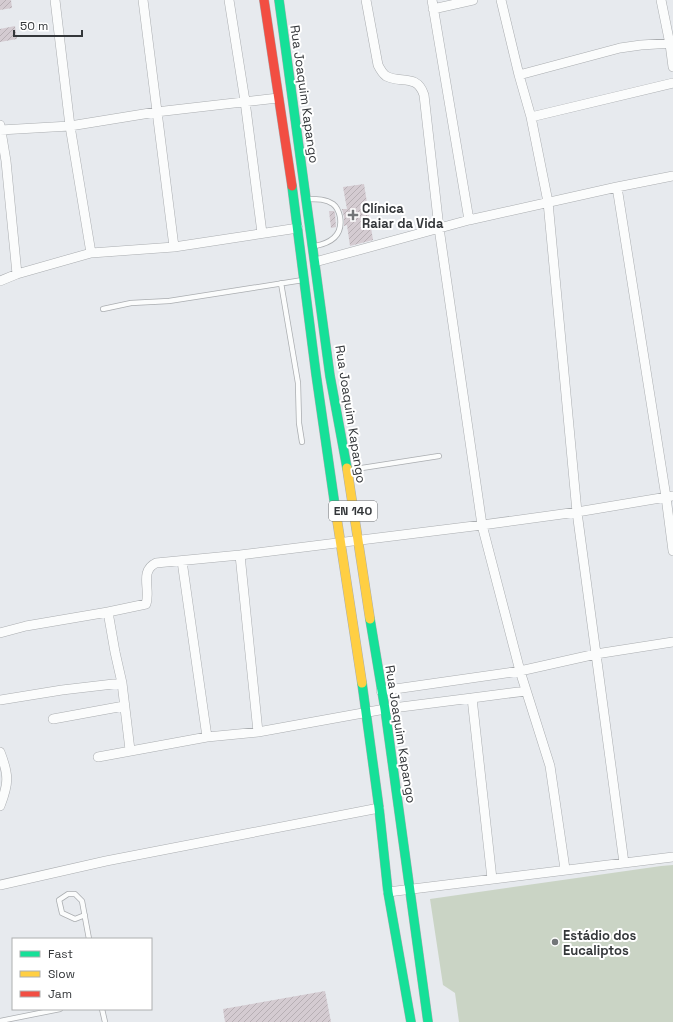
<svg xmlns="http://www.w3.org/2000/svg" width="673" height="1022" font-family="'Space Grotesk',sans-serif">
<defs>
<pattern id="building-hatch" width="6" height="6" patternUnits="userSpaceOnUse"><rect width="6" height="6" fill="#d4cbd1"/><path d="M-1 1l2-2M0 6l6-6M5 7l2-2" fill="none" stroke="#b7afb4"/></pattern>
</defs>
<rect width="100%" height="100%" fill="#e7eaee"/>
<path fill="#cad4c5" d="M 673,865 L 673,1022 L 459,1022 L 455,993 L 443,985 L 430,899 L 661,866 Z"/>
<path fill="url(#building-hatch)" d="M 0,0 L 11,0 L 12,8 L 0,10 Z
M 15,26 L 17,39 L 0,42 L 0,29 Z
M 364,184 L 373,240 L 350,246 L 347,225 L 344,226 L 344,217 L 342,209 L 347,209 L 343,187 Z
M 329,211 L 334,211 L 335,213 L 336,227 L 331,228 Z
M 325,991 L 331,1022 L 225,1022 L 223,1009 Z"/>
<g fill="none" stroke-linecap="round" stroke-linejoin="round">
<defs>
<path id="lane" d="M 309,199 C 317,199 326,199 333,204 C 337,207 339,212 340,217 C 343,235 331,243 315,246
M 281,283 L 298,383 L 299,423 L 302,442
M 103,309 L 131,303 L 169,301 L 303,280
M 349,470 L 439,456
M 85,915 L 75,919 L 62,913 L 59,900 L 68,894 L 75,894 L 82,901 L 89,939
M 102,1009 L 105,1022
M 0,1021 L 60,1009"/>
<path id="street" d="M 55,0 L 70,126 L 91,253
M 143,0 L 174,247
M 229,0 L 245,101 L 262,233
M 366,0 L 378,65 C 380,69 382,73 386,76 C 400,84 417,73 424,95 L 439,228 L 482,525 L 520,671 L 550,766 L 565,869
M 432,0 L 469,220
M 501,0 L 519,75 L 531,117 L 548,202 L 577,512 L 624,863
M 661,0 L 670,44 L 673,67
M 433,9 L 473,0
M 519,75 L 620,48 L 641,45 L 673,43
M 531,117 L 673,83
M 0,125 L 6,161 L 17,274
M 0,130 L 70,126 L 156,112 L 278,98
M 617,187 L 666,497 L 673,551
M 315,262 L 469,220 L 617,187 L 673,176
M 0,281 L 17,274 L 91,253 L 174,247 L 298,228
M 240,555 L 258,732
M 182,561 L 207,737
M 0,633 L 26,626 L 108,612
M 381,691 L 520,671 L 596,654 L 673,642
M 472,698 L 526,691
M 0,700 L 62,690 L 122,683
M 53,719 L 124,706
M 130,750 L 122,683 L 115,652 L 108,612 L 146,604 C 151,590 139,571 156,563 L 240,555 L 482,525 L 577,512 L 673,496
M 0,752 C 9,775 9,783 0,806
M 98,757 L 207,737 L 258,732 L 385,709 L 472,698 L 492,879
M 0,885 L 106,861 L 379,808
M 388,892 L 673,857"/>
<path id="fast" d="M 279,0 L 330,376 L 347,468
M 292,186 L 316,374 L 336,513
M 370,619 L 385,709 L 428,1022
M 362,683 L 379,808 L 388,892 L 411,1022"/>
<path id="slow" d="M 347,468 L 370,619
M 336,513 L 362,683"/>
<path id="jam" d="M 264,0 L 292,186"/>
</defs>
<use href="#lane" stroke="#aaadb0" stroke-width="6"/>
<use href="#street" stroke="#aaadb0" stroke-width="10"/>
<use href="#fast" stroke="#aaadb0" stroke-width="10"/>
<use href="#slow" stroke="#aaadb0" stroke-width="10"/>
<use href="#jam" stroke="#aaadb0" stroke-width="10"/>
<use href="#lane" stroke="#fbfcfc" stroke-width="4.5"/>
<use href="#street" stroke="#fbfcfc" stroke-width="9"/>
<use href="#fast" stroke="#16e098" stroke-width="9"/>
<use href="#slow" stroke="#ffcf43" stroke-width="9"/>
<use href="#jam" stroke="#f24e42" stroke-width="9"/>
</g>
<g fill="#737679" stroke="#fff" stroke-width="1.5">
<path d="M351 209h4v4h4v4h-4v4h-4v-4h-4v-4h4z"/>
<circle cx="555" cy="942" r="4"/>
</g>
<g text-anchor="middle" stroke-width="4" stroke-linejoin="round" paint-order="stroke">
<rect fill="#fff" stroke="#717375" stroke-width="1" x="329" y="501" width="48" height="20" rx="3"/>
<g font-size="12" font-weight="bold" fill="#34373a">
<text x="353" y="515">EN 140</text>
</g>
<g font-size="13" fill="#34373a" stroke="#fff">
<text transform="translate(305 94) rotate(82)" y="5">Rua Joaquim Kapango</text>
<text transform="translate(351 414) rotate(81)" y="5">Rua Joaquim Kapango</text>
<text transform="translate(401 734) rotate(81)" y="5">Rua Joaquim Kapango</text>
</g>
<g font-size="13" font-weight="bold" fill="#34373a" stroke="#fff" text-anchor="start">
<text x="362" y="213">Clínica<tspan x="362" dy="15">Raiar da Vida</tspan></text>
<text x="563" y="940">Estádio dos<tspan x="563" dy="15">Eucaliptos</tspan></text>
</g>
</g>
<rect x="12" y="938" width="140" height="72" fill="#ffffff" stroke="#aeafb0"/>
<rect x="20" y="951" width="20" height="6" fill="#16e098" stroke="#aeafb0"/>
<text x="48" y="958" font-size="12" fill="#34373a">Fast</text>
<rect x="20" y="971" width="20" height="6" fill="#ffcf43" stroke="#aeafb0"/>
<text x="48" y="978" font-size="12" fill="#34373a">Slow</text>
<rect x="20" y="991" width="20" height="6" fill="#f24e42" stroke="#aeafb0"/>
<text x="48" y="998" font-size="12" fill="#34373a">Jam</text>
<path d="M14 30v6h68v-6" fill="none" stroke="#34373a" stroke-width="2"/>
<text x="20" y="30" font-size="12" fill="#34373a" stroke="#ffffff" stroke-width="3" paint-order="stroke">50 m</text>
</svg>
